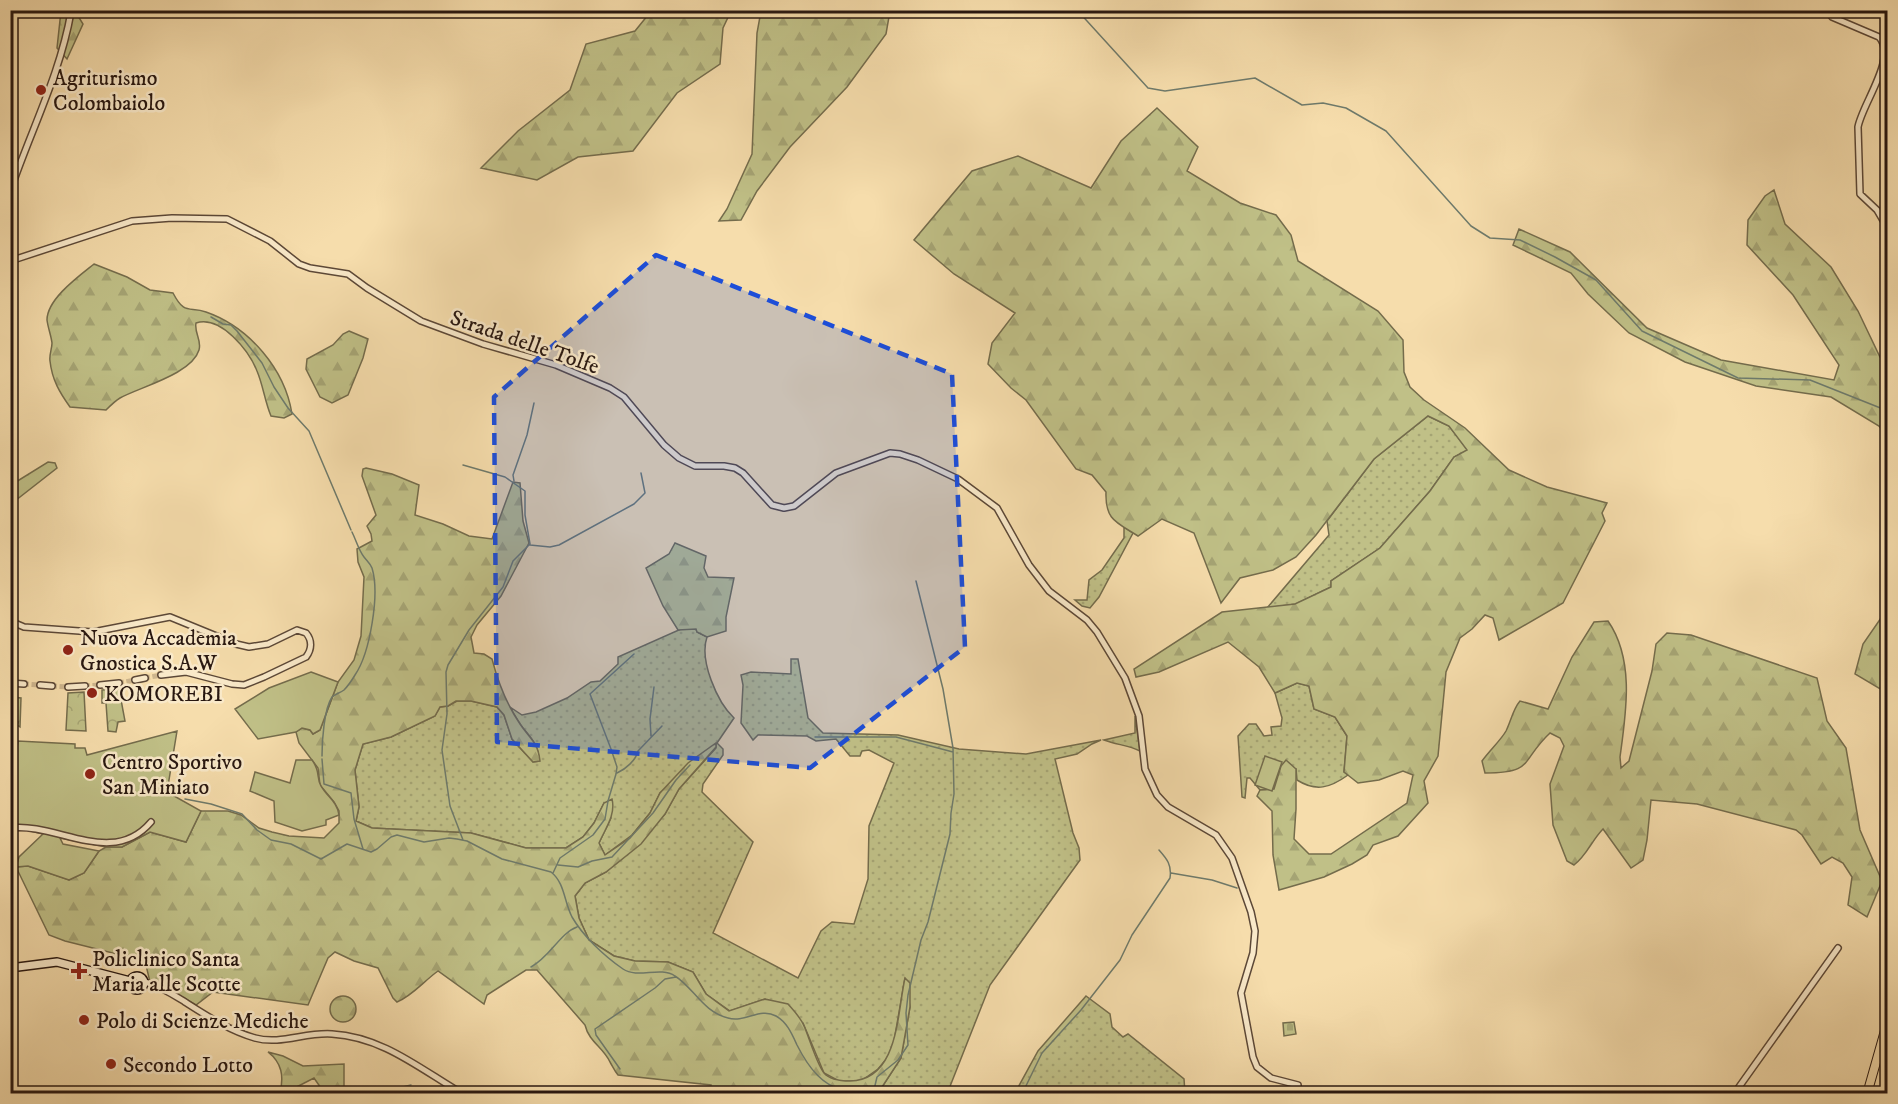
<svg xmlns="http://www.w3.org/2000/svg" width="1898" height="1104" font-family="'IM FELL DW Pica',serif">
<defs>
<pattern id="grass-dots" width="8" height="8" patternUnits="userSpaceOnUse" patternTransform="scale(1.5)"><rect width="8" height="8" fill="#c0c087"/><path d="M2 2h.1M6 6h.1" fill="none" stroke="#a5a474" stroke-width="1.8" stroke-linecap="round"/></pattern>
<pattern id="forest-firs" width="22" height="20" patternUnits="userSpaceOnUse" patternTransform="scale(1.5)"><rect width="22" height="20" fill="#c0c087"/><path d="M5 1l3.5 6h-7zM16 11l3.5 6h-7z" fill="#a5a474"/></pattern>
<pattern id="cemetery-stones" width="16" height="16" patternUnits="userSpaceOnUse" patternTransform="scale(1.5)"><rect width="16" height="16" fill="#c0c087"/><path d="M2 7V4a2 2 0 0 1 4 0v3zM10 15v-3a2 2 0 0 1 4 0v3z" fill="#a5a474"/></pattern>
<pattern id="park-crowns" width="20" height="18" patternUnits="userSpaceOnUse" patternTransform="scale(1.5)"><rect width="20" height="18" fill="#c0c087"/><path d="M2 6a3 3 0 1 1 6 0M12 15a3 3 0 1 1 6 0" fill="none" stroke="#a5a474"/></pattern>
</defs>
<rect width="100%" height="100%" fill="#f6ddac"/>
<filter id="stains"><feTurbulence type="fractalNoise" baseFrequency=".00333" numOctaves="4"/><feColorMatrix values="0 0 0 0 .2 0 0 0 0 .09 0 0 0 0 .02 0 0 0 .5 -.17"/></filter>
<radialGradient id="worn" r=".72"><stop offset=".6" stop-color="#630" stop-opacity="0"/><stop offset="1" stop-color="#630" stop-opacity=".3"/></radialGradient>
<path fill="url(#grass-dots)" stroke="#746c4c" stroke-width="1.5" d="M 1428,416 L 1449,426 L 1468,450 L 1454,457 L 1430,491 L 1380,548 L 1331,581 L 1331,587 L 1296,604 L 1267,608 L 1329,535 L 1327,521 L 1374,459 Z
M 1124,527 L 1133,533 L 1099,597 L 1090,608 L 1082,606 L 1075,600 L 1087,600 L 1089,580 L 1102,570 L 1124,538 Z
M 681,629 L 696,629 L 697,632 L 707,637 C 699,660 717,702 734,718 L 717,743 L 723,749 L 723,755 L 703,784 L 702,792 L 753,842 L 713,933 L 798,978 L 821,931 L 832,922 L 854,924 L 868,879 L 869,826 L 894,763 L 869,750 L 862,751 L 860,756 L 850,756 L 836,739 L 816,741 L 807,736 L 758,735 L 753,740 L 741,723 L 743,685 L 741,675 L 751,672 L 791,674 L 791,659 L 798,659 L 808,718 L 823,733 L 898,735 L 959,749 L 1026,754 L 1101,740 L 1092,744 L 1077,754 L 1055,759 L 1073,833 L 1079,848 L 1080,860 L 990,985 L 947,1094 L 882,1093 L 882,1087 L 901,1058 L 910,1007 L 905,978 L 894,1041 L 888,1057 L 878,1069 L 861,1081 L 839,1081 L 824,1073 L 803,1023 L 765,999 L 730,1011 L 706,994 L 693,972 L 668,962 L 635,961 L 614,956 L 589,940 L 579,918 L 575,896 L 585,883 L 606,872 L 665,814 L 679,789 L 716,748 L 716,744 L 660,793 L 650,813 L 632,835 L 605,855 L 599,843 L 611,818 L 604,803 L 594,823 L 583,837 L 566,848 L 526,848 L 471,833 L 372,828 L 356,821 L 359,807 L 355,770 L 363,744 L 391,737 L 435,716 L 440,707 L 448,706 L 457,701 L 471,701 L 497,707 L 504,715 L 512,739 L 533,762 L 539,761 C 539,746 532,739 523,728 C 518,721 514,714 510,707 L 522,715 L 536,712 L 567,698 L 591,682 L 600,681 L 618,664 L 618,657 Z
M 1297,683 L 1309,686 L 1314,709 L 1335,717 L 1347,736 L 1344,772 L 1348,775 C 1330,788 1316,792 1297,780 L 1296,769 L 1281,766 L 1274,789 L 1260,790 L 1250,778 L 1247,778 L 1245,798 L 1242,797 L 1238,736 L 1249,724 L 1256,724 L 1264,736 L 1272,735 L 1271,727 L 1281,726 L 1282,718 L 1275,693 Z
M 1135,716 L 1140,751 C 1128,745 1117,745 1104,740 L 1135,733 Z
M 1086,996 L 1110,1014 L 1112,1027 L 1123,1037 L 1128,1034 L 1184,1079 L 1185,1093 L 1015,1093 L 1038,1051 Z"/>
<path fill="url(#forest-firs)" stroke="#746c4c" stroke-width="1.5" d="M 652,10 L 731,11 L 723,28 L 720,64 L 677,93 L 633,151 L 578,157 L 537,180 L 481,168 L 518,131 L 570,90 L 586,44 L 635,31 Z
M 61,11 L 75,11 L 83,24 L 67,59 L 57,48 Z
M 761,11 L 890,11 L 886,34 L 847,87 L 790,147 L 757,191 L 741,220 L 719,221 L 727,209 L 752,154 L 757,33 Z
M 1157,108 L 1198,147 L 1187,171 L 1240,203 L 1276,215 L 1291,235 L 1298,261 L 1378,311 L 1403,340 L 1404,372 L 1410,387 L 1424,400 L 1465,428 L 1509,470 L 1547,487 L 1607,503 L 1602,513 L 1605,521 L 1563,603 L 1499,640 L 1493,618 L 1485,615 L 1472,629 L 1460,638 L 1446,672 L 1438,756 L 1424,781 L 1428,803 L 1398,836 L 1373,845 L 1367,855 L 1352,864 L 1324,877 L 1279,890 L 1273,855 L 1272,811 L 1257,796 L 1260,790 L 1274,789 L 1281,766 L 1286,760 L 1296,769 L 1296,809 L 1294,839 L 1309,854 L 1331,854 L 1407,803 L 1413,775 L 1403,771 L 1379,780 L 1358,783 L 1344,772 L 1347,736 L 1335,717 L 1314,709 L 1309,686 L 1297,683 L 1275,693 L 1259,667 L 1228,642 L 1159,672 L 1136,677 L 1134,669 L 1222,612 L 1295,604 L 1331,587 L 1331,581 L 1380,548 L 1430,491 L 1454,457 L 1467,450 L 1449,426 L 1428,416 L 1374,459 L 1316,535 L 1296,557 L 1273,570 L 1240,578 L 1221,603 L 1194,533 L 1162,519 L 1138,536 C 1116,522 1105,520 1106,492 L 1092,475 L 1076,469 L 1026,400 L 1011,388 L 988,364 L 992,343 L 1015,313 L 954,274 L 914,240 L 972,171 L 1018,156 L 1091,188 L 1121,141 Z
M 1774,190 L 1785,224 L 1831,267 L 1858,311 L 1880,357 L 1887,364 L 1887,436 L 1879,426 L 1831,397 L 1756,386 L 1685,362 L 1629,333 L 1588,294 L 1571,273 L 1513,245 L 1519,229 L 1570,252 L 1647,328 L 1721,360 L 1834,380 L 1839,365 L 1793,295 L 1747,245 L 1748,220 L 1765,196 Z
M 94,264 L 127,277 L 150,290 L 173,293 C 185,316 189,306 206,312 C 249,327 285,369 292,414 L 284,418 L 271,416 C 265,402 263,385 257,371 C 249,351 221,315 196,323 C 194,333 202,340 199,350 C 192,374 140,387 120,398 C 115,401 110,406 106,410 L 70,407 C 60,393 52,380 50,361 C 49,355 52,349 52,343 C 51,335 48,328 47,320 C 47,299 79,276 94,264 Z
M 349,331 L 368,339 L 363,358 L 348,395 L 332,403 L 320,397 L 306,369 L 307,359 L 333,345 L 343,334 Z
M 48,462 L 55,463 L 57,468 L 11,504 L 11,485 Z
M 366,468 L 392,474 L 419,485 L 415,515 L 443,524 L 469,536 L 492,539 L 513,482 L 520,483 L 523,521 L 529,543 L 501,596 L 477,625 L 471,637 L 474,653 L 484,654 L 492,659 C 498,682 507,705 520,724 C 530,739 538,742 540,761 L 533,762 L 512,739 L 504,715 L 497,707 L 471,701 L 456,701 L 448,706 L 440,707 L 435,716 L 391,737 L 363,744 L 355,770 L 359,807 L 356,821 L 372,828 L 471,833 L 526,848 L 566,848 L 583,837 L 594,823 L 604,803 L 612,799 C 616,815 605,829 599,843 L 605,855 L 630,838 L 650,813 L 660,793 L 688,763 L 716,743 L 716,747 L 679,789 L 665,814 L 641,844 L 606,872 L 585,883 L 575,896 L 579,918 L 589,940 L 614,956 L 635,961 L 668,962 L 693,972 L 706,994 L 729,1011 L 765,999 L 788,1004 C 794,1011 801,1018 804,1026 C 809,1037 817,1065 824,1073 C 830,1080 841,1081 850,1081 C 899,1080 897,1013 905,978 L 910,983 L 910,1007 L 901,1058 L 882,1087 L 882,1093 L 710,1093 L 711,1085 L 618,1075 C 614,1070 613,1067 610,1062 C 603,1047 589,1042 585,1025 L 537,970 L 526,970 L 487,995 L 484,1004 L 438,971 C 424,981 412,996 397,1002 L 393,998 L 378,968 L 354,961 L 335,952 L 328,958 L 308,1005 L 213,992 L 196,1005 L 161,985 L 150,982 L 145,961 L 65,941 L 49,935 L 16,867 L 28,866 L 69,880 L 84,873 L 99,851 L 106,847 L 122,847 L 150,832 L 186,842 L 201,811 L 228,811 L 241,815 L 259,828 L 272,832 L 289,836 L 324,838 L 339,823 L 339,811 L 334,802 L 320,785 L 318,768 L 299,743 L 296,732 L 302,728 L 310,730 L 313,734 L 320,730 L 338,682 L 354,660 L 361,636 L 364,577 L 358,562 L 357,549 L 372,541 L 371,534 L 367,526 L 376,515 L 362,476 L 363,469 Z
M 675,543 L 706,556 L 704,568 L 708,577 L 734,578 L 726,617 L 726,631 L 707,637 L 697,632 L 696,629 L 678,630 L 663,606 L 646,568 L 669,554 Z
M 1881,618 L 1887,621 L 1887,693 L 1855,674 L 1863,644 Z
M 1608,621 C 1635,660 1626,713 1620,757 L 1621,768 L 1629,761 L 1652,671 L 1656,644 L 1667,633 L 1691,635 L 1817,678 L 1827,721 L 1846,748 L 1860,830 L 1882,881 L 1867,917 L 1848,905 L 1852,877 L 1843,863 L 1832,857 L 1821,864 L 1802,835 L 1796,830 L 1697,804 L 1651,800 L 1647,840 L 1643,860 L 1631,868 L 1603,829 C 1592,840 1587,855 1574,865 L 1567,861 L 1553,825 L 1550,784 L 1564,746 L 1560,738 L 1550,733 C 1520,761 1535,773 1485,773 L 1482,761 C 1489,751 1501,740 1506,731 C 1511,721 1513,709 1520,701 L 1548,709 L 1572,657 L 1594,622 Z
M330 1009a13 13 0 1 1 26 0a13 13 0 1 1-26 0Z
M 268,1052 L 283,1056 L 303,1066 L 344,1064 L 344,1093 L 323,1091 L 314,1078 L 285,1093 L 280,1093 C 284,1076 282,1063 268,1052 Z"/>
<path fill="url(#cemetery-stones)" stroke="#746c4c" stroke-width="1.5" d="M 1294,1022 L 1296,1034 L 1284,1036 L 1283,1023 Z"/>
<path fill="url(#park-crowns)" stroke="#746c4c" stroke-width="1.5" d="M 119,689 L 125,721 L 118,722 L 116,732 L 108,731 L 106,703 L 102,703 L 102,690 Z
M 84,692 L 86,731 L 66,730 L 68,693 Z
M 11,697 L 21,698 L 20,727 L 17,725 L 18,722 L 11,716 Z"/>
<path fill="#c0c087" stroke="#746c4c" stroke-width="1.5" d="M 311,672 L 338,682 L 320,730 L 313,734 L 310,730 L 302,728 L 296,732 L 258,739 L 235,709 L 269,688 Z
M 177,731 L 167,792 L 201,811 L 186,842 L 150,832 L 122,847 L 106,847 L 60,838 L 63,844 L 99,851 L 84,873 L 69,880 L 28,866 L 16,867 L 19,857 L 43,834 L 26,830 L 11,831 L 11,748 L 17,748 L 18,741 L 75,744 L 75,748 L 85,748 L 87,755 Z
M 1265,756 L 1282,762 L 1272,791 L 1255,785 Z
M 296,760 L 312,760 C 321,772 316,778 321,786 C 327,797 337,801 339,815 L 326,820 L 326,825 L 302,831 L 275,822 L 274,801 L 250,791 L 255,772 L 290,783 Z"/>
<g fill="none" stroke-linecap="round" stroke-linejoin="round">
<path stroke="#6e7a6b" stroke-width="1.5" d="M 1077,10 L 1148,88 L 1165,91 L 1255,78 L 1302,105 L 1323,103 L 1346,108 L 1386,131 L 1471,226 L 1490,238 L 1520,240 L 1555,257 L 1596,280 L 1642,331 L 1738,378 L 1810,380 L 1883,409 L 1888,414
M 211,317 L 223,324 L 231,325 L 237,331 L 262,363 L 274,387 L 288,408 L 309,431 L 351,530
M 463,465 L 505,477 L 525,491 L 525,515 L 530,544 L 513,561 L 503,587 L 469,630 L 448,665 L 446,672 L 447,714 L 442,750 L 450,806 L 463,840
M 514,481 L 513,475 L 527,435 L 534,403
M 530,545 L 550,547 L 559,545 L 634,504 L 645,493 L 641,473
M 651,736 L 650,719 L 654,687
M 815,737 L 896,737 L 953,752
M 322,756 C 322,741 324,709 332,697 C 335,694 340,693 344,690 C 348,686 352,680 355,675 C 370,653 380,594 372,568 C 370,563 367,561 364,557 C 359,551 356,540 352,532
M 322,759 L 324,784 L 351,793 L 354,819 L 363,849
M 617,773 C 626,769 636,760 638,751 L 662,726
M 185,799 L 211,804 L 242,814 L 257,830 L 271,840 L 291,844 L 321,859 L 347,844 L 371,852 L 377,849 L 391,837 L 397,835 L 424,842 L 449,838 L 457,839 L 467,841 L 502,859 L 551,872 C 565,883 564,902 572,917 C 583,936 604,956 623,969 C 638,979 660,966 675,976 C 694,988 703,1012 728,1018 C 745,1023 760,1007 776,1016 C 787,1022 792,1034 797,1045 C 806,1063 820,1084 840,1089 C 849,1091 859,1090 868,1090 L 870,1094
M 558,865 L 578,867 L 592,861 L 612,857 L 653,813 L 676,780 L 690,765
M 553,873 L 560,858 L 593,835 L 605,819 L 608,801 L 616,774 L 617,767 L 611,749 L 590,694 L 634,654
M 1171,873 L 1212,880 L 1237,888
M 531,967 C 550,957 560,933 577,927
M 620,1069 L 596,1035 L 595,1029 L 655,988 L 665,979 L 676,977
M 373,1094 L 411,1085
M 873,1094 L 877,1077 L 898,1060 L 908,1045 L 906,1013 L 908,995 L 921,940 L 928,922 L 950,834 L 951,813 L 954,794 L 953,748 L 943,689 L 916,581
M 1022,1094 L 1042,1053 L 1081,1010 L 1120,960 L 1132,935 L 1170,878 C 1172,865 1167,859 1159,850"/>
<path stroke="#cdb58d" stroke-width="5" stroke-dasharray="5 2.5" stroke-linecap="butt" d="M 145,678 L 161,675
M 119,683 L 135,680
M 24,684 L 40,685
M 52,686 L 68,687
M 85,686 L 100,685"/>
<defs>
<path id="street" d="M 1826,10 L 1832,17 L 1879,37 C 1898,57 1862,104 1858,127 L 1860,194 L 1877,210 L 1884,222 L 1888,278
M 10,192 C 30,132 60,75 71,12
M 10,261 L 132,221 L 172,218 L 227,219 L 270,241 L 299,264 L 310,268 L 348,274 L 367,288 L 421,321 L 483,344 L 556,365 L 610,388 L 624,397 L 664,445 L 679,458 L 695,466 L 724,466 L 735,468 L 743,473 L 772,505 L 784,508 L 794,506 L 836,473 L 890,453 L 900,454 L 918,460 L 958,479 L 997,508 L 1029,565 L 1049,591 L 1087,620 L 1097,632 L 1125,678 L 1139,716 L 1145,769 L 1157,795 L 1168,807 L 1216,835 L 1232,858 L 1251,912 L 1255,931 L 1253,953 L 1241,993 L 1253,1057 L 1257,1067 L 1271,1078 L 1298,1085 L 1298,1094
M 10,621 L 24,627 L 93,632 L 170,617 L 236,644 L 249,647 L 268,644 L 297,630 L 306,633 C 312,640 312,649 306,657 L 264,677 L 244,685 L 232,684 L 186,672 L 161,675
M 135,680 L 145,678
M 10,683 L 24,684
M 40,685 L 52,686
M 100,685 L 119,683
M 68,687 L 85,686
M 10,828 C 57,822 112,868 151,822
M 145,982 C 160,986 172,994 185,1002 C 207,1016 230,1031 255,1038 C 281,1045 305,1032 332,1034 C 383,1037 420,1069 463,1094
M 1734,1094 L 1838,948"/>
<path id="secondary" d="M 10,968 L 57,962 L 130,981
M130 983a7 7 0 1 1 14 0a7 7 0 1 1-14 0Z"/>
<path id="primary" d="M 1867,1094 L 1888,1020"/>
</defs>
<use href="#street" stroke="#5c4837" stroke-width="8"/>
<use href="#secondary" stroke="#281710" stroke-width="10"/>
<use href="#primary" stroke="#281710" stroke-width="10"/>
<use href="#street" stroke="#f9e9c9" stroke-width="5"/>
<use href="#secondary" stroke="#f9e9c9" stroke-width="7"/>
<use href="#primary" stroke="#f6ddac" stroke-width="8"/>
</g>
<path fill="#1d4ed8" fill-opacity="0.2" stroke="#1d4ed8" stroke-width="4.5" stroke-dasharray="12 8" stroke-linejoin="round" d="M 656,255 L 952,374 L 965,647 L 810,768 L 497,742 L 494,397 Z"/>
<g fill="#8f2418" stroke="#f9e9c9" stroke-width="2">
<circle cx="41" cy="90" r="6"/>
<circle cx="68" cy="650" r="6"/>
<circle cx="92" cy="693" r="6"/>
<circle cx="90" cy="774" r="6"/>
<path d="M76 962h6v6h6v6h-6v6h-6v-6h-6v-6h6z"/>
<circle cx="84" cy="1020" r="6"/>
<circle cx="111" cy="1064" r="6"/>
</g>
<g text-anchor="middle" stroke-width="5" stroke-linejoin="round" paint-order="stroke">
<g font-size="22" fill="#281710" stroke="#f9e9c9" text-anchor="start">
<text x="53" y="85">Agriturismo<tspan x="53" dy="25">Colombaiolo</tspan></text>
<text x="80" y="645">Nuova Accademia<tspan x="80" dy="25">Gnostica S.A.W</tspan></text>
<text x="104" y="701">KOMOREBI</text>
<text x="102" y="769">Centro Sportivo<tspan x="102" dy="25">San Miniato</tspan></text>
<text x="92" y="966">Policlinico Santa<tspan x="92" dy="25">Maria alle Scotte</tspan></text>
<text x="96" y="1028">Polo di Scienze Mediche</text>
<text x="123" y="1072">Secondo Lotto</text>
</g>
<g font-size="22" fill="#281710" stroke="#f9e9c9">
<text transform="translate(525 341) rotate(19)" y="8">Strada delle Tolfe</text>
</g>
</g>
<rect width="1898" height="1104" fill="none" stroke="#f6ddac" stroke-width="36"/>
<rect x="12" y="12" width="1874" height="1080" fill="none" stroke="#281710" stroke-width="3"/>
<rect x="18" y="18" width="1862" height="1068" fill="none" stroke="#281710" stroke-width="1.5"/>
<rect width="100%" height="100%" filter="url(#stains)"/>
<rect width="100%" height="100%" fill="url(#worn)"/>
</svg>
